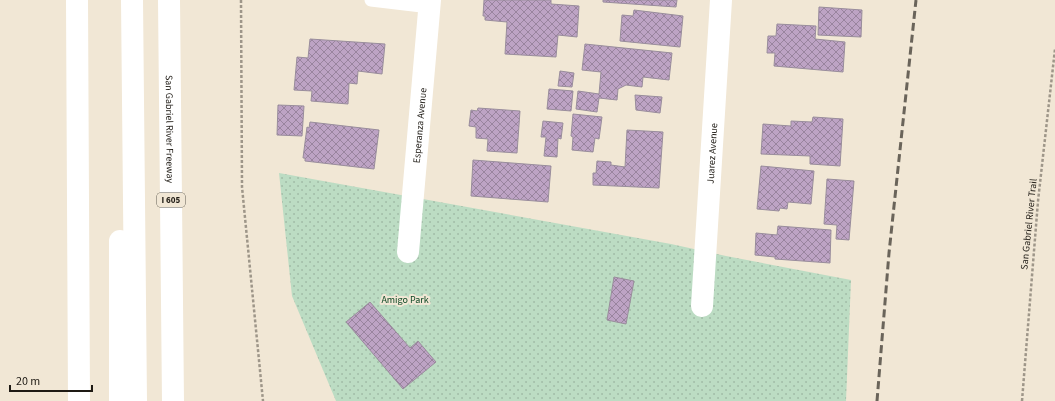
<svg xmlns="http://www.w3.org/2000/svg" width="1055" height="401" font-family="'Source Sans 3',sans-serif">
<defs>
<pattern id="park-dots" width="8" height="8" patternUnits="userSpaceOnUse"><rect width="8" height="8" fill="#bcdcc3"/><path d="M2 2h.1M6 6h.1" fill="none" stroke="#a1bca7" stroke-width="1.8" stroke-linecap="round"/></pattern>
<pattern id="building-cross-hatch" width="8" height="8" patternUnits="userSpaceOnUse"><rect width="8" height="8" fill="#bda3c4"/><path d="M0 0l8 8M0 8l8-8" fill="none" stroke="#99849e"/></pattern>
</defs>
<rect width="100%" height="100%" fill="#f1e7d5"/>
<path fill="url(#park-dots)" d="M 279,173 L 671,244 L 726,256 L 851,280 L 846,401 L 336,401 L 292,296 Z"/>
<path fill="url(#building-cross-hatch)" stroke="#998d9c" d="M 484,0 L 551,0 L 551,4 L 579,6 L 577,37 L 558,35 L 556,57 L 505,54 L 507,22 L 485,20 L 485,16 L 483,16 Z
M 603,0 L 677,0 L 676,7 L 603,2 Z
M 819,7 L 862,10 L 861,37 L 818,35 Z
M 634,10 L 683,16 L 680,47 L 620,41 L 622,15 L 633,16 Z
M 777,24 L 816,26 L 815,39 L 845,42 L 843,72 L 774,66 L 775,53 L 767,53 L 768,36 L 776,36 Z
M 310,39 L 385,44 L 382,74 L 358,71 L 357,84 L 349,83 L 348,104 L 311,101 L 312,91 L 294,90 L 297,57 L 308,58 Z
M 585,44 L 672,53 L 669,80 L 643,77 L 642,87 L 626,85 L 618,89 L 617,100 L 599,98 L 597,112 L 576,109 L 578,91 L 599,94 L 601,72 L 582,70 Z
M 560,71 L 574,73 L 572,87 L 558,86 Z
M 549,89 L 573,91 L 571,111 L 547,109 Z
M 635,95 L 662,97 L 660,113 L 636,110 Z
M 278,105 L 304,106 L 302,136 L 277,135 Z
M 478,108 L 520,111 L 517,153 L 487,151 L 488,139 L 476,138 L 476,127 L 469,126 L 471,110 L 477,111 Z
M 573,114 L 602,117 L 599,139 L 595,138 L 593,152 L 572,150 L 573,137 L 571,136 Z
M 813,117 L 843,119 L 840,166 L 810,164 L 810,156 L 761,154 L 763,124 L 791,126 L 791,121 L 812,122 Z
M 543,121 L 563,123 L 561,139 L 558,138 L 557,157 L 544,156 L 546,137 L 541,137 Z
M 310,122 L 379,130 L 374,169 L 305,161 L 305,158 L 303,158 L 307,127 L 309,128 Z
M 627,130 L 663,132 L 659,188 L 593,185 L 593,173 L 596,173 L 597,161 L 611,162 L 611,165 L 625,167 Z
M 473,160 L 551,166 L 548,202 L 471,196 Z
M 761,166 L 814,171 L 811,204 L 788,202 L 787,209 L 780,208 L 779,211 L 757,209 Z
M 827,179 L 854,181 L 849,240 L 836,239 L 837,225 L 824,224 Z
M 778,226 L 831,230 L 830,263 L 775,259 L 775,257 L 755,255 L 756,233 L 777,235 Z
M 614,277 L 634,281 L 626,324 L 607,320 Z
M 370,302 L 410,348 L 418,341 L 436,362 L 403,389 L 346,322 Z"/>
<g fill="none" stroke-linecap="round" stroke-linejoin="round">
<path stroke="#9e9689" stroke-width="2.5" stroke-dasharray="3 2" stroke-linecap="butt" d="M 241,0 L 242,187 L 263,401
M 1022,401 L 1038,201 L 1055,49"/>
<path stroke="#fff" stroke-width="13" d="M 371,0 L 430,7"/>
<g stroke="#fff" stroke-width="22">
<path id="s1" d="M 408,252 L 430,0"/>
<path id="s2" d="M 702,306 L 721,0"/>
</g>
<g stroke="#fff" stroke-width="22">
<path d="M 77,0 L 79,401"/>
<path d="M 132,0 L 136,401"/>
<path id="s3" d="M 169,0 L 173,401"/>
<path d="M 120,401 L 120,241"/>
</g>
<path stroke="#6a645a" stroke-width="3" stroke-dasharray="8 4" stroke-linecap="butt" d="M 877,401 L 889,253 L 916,0"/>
</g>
<g text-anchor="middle" stroke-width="4" stroke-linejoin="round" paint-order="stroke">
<rect fill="#f1e7d5" stroke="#5d584e" stroke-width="1" x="157" y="193" width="28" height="14" rx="3"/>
<g font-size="9" font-weight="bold" fill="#1e1a14">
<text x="171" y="203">I 605</text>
</g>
<g font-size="10" fill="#1e1a14" stroke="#f1e7d5">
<text dy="4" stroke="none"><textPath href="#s1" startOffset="127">Esperanza Avenue</textPath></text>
<text dy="4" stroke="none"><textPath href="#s3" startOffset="129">San Gabriel River Freeway</textPath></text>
<text dy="4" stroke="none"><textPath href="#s2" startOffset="153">Juarez Avenue</textPath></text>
<text transform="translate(1028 224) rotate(-84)" y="4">San Gabriel River Trail</text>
</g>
<g font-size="10" fill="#0b4723" stroke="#f1e7d5">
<text x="405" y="303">Amigo Park</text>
</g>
</g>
<path d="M10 385v6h82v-6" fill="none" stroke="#1e1a14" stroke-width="2"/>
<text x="16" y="385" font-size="12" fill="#1e1a14" stroke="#f1e7d5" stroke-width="3" paint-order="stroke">20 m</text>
</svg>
